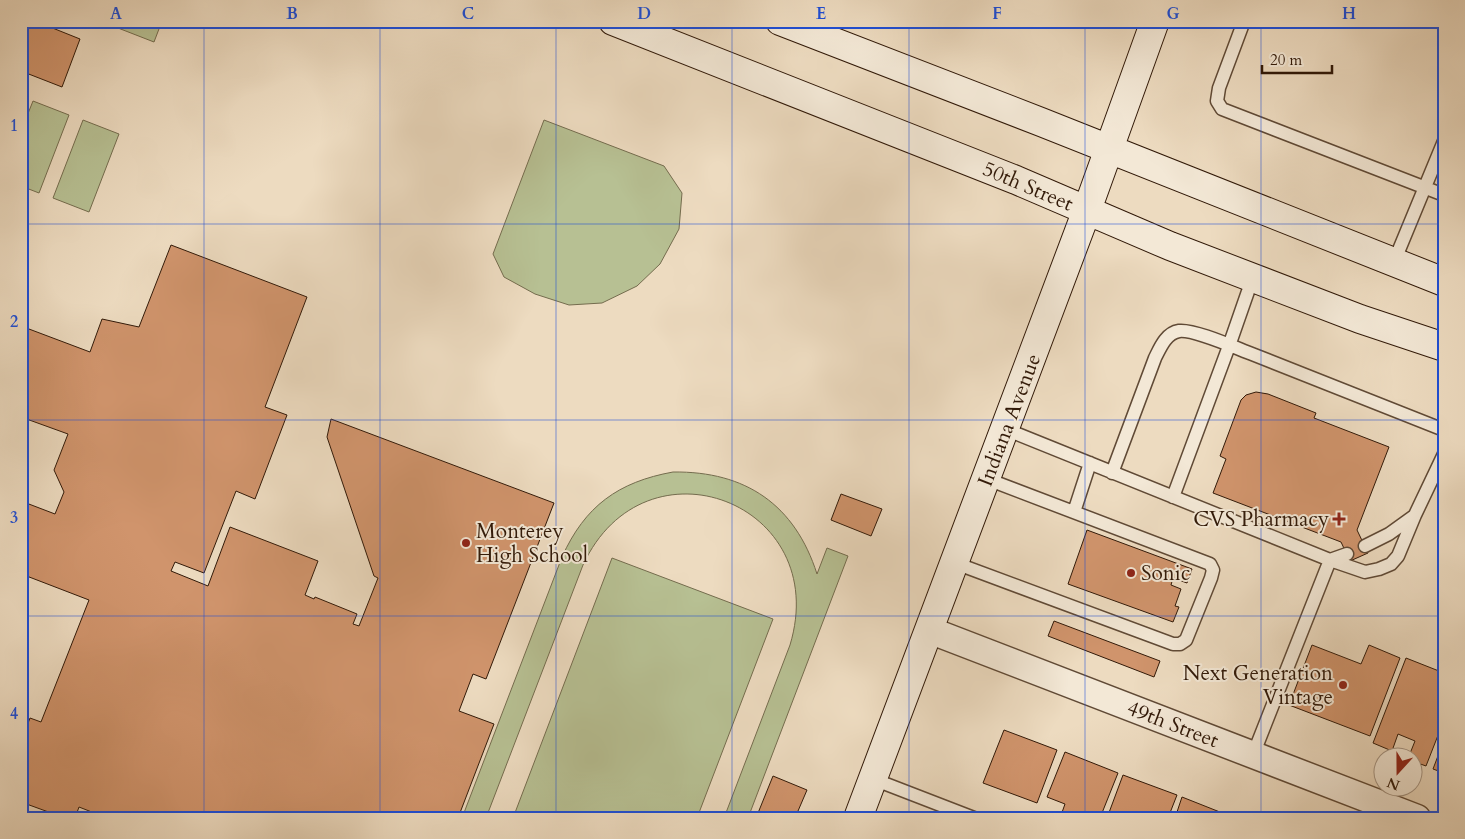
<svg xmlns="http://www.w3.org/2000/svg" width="1465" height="839" font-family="Cardo,serif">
<rect width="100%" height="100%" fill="#eddbc0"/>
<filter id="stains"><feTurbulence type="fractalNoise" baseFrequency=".004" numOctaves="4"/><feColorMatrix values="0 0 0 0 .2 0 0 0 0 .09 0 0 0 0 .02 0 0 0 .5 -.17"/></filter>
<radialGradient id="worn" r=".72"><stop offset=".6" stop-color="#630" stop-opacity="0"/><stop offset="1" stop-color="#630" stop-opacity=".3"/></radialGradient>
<path fill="#b7c093" stroke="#746c4e" d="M 121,21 L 162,21 L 154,42 L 118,28 Z
M 33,101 L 69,115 L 39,193 L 21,186 L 21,131 Z
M 83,120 L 119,134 L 89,212 L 53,198 Z
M 544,120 L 664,166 L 682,193 L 679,229 L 660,264 L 637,286 L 602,303 L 569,305 L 535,294 L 504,277 L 493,254 Z
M 673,472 C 746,471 795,505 817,574 L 827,548 L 848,556 L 748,818 L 724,818 L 790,645 C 833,503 645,431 583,565 L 486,818 L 462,818 L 562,557 C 585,506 618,482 673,472 Z
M 612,558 L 773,619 L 697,818 L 513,818 Z"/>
<path fill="#d0946c" stroke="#311908" d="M 21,21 L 35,21 L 80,39 L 62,87 L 21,71 Z
M 171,245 L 307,297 L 265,407 L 287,415 L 255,499 L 236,491 L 204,573 L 175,562 L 171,571 L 208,586 L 230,527 L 318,561 L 305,595 L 314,599 L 315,597 L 357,614 L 353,624 L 359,626 L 378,578 L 374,576 L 327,437 L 331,419 L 554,503 L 486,679 L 473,674 L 459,711 L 494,724 L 458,818 L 107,818 L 79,807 L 75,818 L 65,818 L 21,802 L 21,730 L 25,731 L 30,718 L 41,722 L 89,600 L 24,575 L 21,581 L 21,501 L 55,514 L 64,492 L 54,470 L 68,434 L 21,417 L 21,326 L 90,352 L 102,319 L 139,327 Z
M 1256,392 L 1268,394 L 1316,413 L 1314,418 L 1389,447 L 1357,530 L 1368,553 L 1350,561 L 1341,542 L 1213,493 L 1226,459 L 1220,456 L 1241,400 L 1246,395 Z
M 841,494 L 882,509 L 871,536 L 831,520 Z
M 1087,530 L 1192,569 L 1187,583 L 1173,578 L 1171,585 L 1181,589 L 1175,606 L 1179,607 L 1173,622 L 1068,584 Z
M 1054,621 L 1160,661 L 1154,677 L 1048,636 Z
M 1312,645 L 1361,664 L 1369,645 L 1400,658 L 1370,736 L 1289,705 Z
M 1406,658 L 1444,673 L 1444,720 L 1426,766 L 1412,761 L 1412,756 L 1409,756 L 1415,741 L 1398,734 L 1392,751 L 1373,743 Z
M 1004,730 L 1057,750 L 1037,803 L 983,783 Z
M 1444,740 L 1444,773 L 1433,769 Z
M 1065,752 L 1118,773 L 1100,818 L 1060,818 L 1065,804 L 1047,797 Z
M 1123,775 L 1177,795 L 1168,818 L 1107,818 Z
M 773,776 L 807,790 L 795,818 L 756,818 Z
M 1182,797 L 1235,818 L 1175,818 Z"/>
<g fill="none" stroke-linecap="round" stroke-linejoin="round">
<defs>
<path id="lane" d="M 1244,21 L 1219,88 L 1217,101 L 1222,109 L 1444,195
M 1394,262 L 1444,141
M 1005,429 L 1330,560 L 1365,572 L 1379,569 L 1391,564 L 1398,556 L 1415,515 L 1444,454
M 1112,473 L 1155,358 C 1160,348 1166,333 1179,331 C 1194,329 1236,348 1252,354 C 1316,379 1380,405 1444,430
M 1173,497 L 1229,346 L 1253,277
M 1074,512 L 1090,463
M 1365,546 L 1389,534 L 1414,516
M 955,563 L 1173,644 L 1180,644 L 1186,640 L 1211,578 L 1213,570 L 1210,564 L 987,479
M 1253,755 L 1330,560 L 1347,554
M 873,779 L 974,818"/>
<path id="street" d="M 929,630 L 1417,818"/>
<path id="secondary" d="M 613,21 L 1016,180 L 1170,246 L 1360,319 L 1444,347
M 780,21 L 1041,122 L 1444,282
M 858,818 L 1087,210 L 1155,21"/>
</defs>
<use href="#lane" stroke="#604a36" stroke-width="15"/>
<use href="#street" stroke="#604a36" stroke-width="29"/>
<use href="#secondary" stroke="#311908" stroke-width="30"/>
<use href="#lane" stroke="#f3e8d6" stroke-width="12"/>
<use href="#street" stroke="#f3e8d6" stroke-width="26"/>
<use href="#secondary" stroke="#f3e8d6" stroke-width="28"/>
</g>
<path fill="none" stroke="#1d4ed8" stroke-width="1" stroke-opacity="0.55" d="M 204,21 L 204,818M 380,21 L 380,818M 556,21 L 556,818M 732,21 L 732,818M 909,21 L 909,818M 1085,21 L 1085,818M 1261,21 L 1261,818M 21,224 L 1444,224M 21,420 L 1444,420M 21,616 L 1444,616"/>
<g fill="#8f2418" stroke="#f3e8d6" stroke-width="2">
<path d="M1336.5 511.5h5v5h5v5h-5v5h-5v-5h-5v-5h5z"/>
<circle cx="466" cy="543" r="5"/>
<circle cx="1131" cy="573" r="5"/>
<circle cx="1343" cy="685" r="5"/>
</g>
<g text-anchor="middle" stroke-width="4" stroke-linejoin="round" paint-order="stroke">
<g font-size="21" fill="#311908" stroke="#f3e8d6">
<text transform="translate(1028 186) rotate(23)" y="7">50th Street</text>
<text transform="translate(1009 420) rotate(-69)" y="7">Indiana Avenue</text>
<text transform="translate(1173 724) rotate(21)" y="7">49th Street</text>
</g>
<g font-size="21" fill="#311908" stroke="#f3e8d6" text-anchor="end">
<text x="1329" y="526">CVS Pharmacy</text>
<text x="476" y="538" text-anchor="start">Monterey<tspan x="476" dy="24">High School</tspan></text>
<text x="1141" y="580" text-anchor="start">Sonic</text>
<text x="1333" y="680">Next Generation<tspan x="1333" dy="24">Vintage</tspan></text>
</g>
</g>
<rect width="1465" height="839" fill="none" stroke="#eddbc0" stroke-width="55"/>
<g transform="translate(1398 772) rotate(201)"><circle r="24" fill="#f3e8d6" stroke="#a59584"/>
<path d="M0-4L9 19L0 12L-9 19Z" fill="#8f2418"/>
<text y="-8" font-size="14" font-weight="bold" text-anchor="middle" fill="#311908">N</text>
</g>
<path d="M1262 65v8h70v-8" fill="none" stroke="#311908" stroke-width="2.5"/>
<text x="1270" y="65" font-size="15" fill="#311908" stroke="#f3e8d6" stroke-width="4" paint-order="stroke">20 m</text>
<rect x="28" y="28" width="1410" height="784" fill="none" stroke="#1d4ed8" stroke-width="2"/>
<g font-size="16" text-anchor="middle" font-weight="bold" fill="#1d4ed8">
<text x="116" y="19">A</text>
<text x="292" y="19">B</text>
<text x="468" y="19">C</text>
<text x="644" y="19">D</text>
<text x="821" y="19">E</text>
<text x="997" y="19">F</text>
<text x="1173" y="19">G</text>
<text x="1349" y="19">H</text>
<text x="14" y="131">1</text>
<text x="14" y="327">2</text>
<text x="14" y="523">3</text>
<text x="14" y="719">4</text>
</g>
<rect width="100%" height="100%" filter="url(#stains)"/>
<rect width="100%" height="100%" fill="url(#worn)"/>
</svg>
